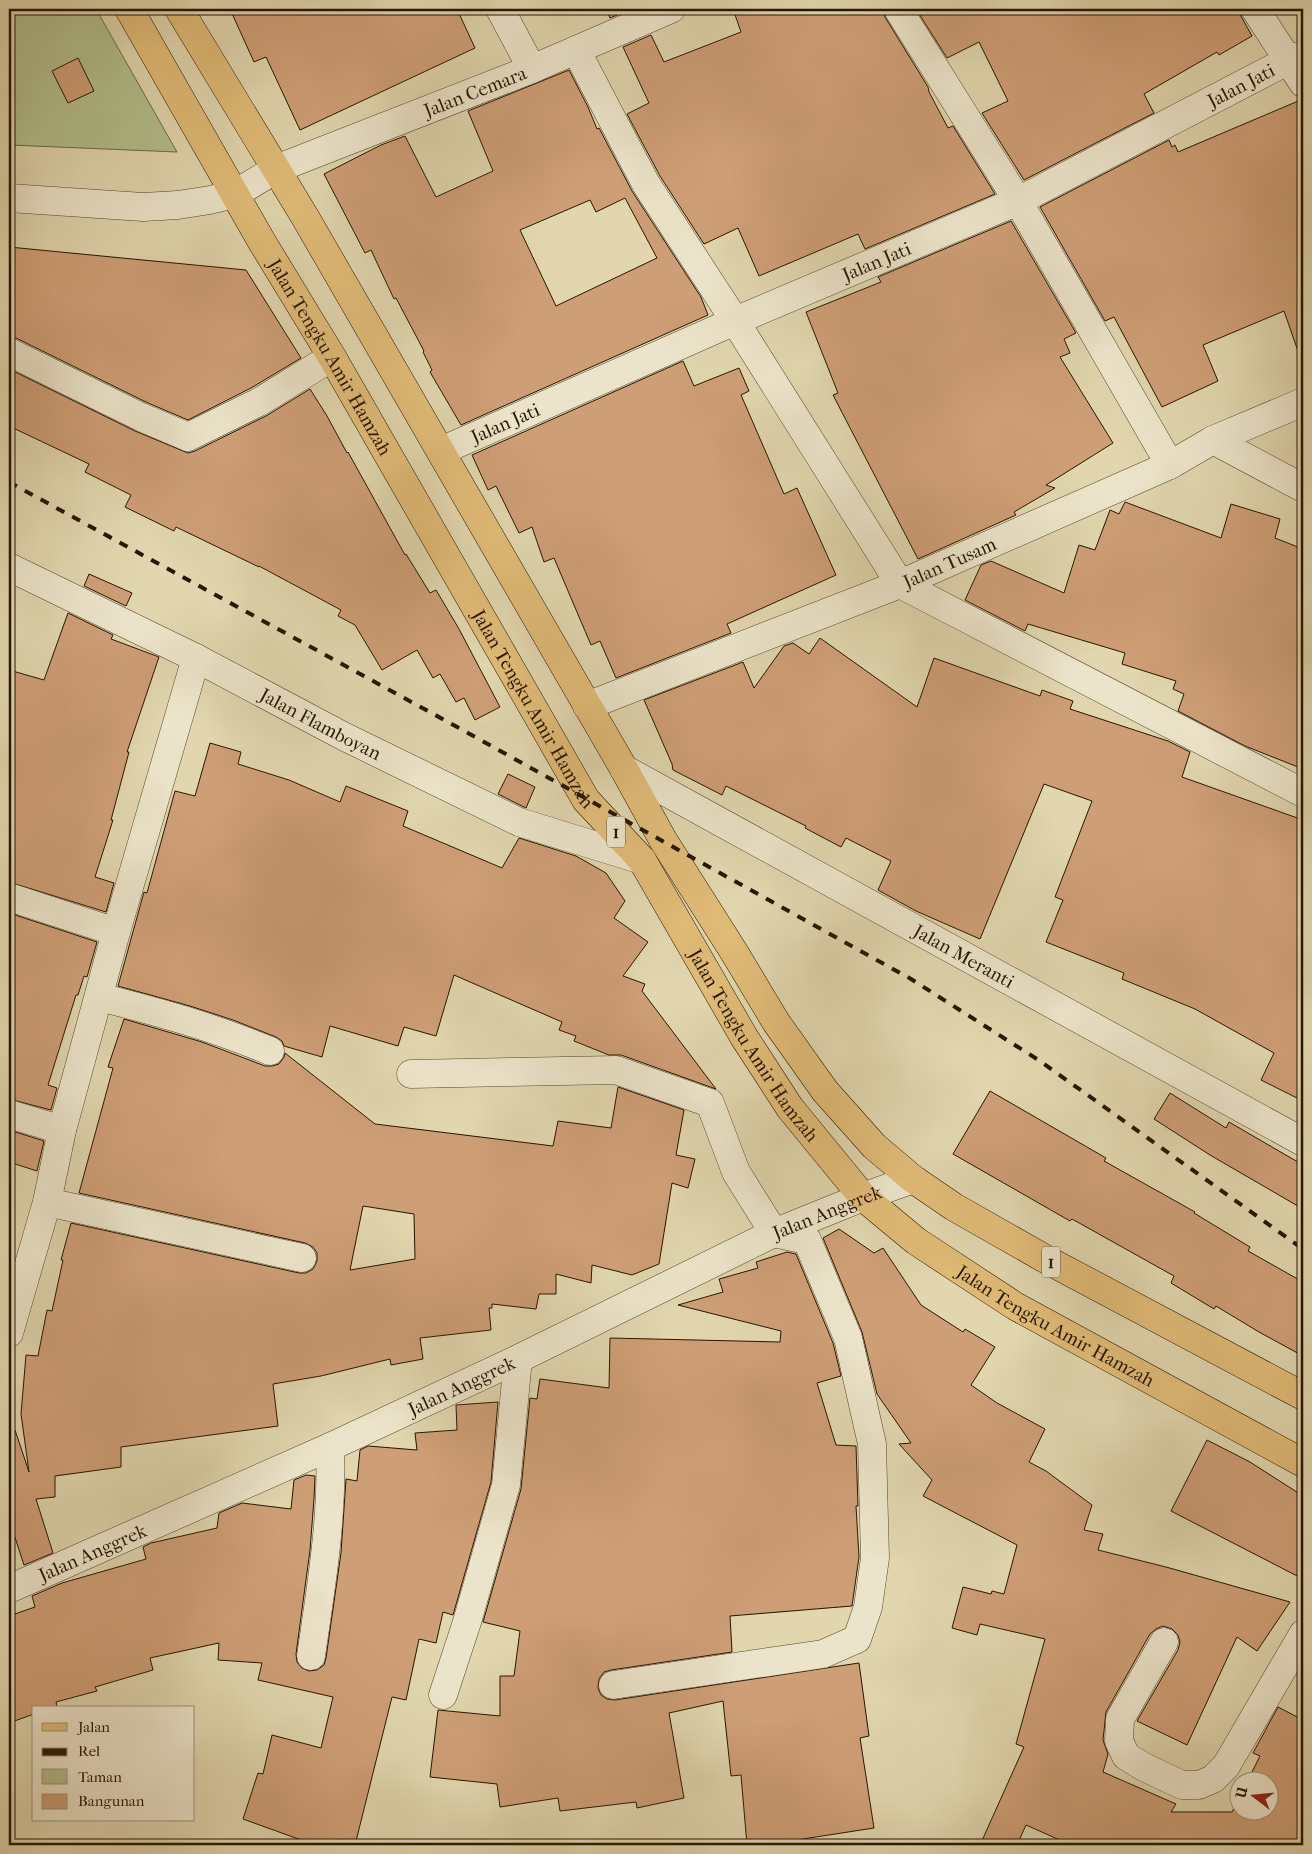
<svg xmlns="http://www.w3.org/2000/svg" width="1312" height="1854" font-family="'IM FELL French Canon',serif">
<rect width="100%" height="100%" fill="#e1d6ae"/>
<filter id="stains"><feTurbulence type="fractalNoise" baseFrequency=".004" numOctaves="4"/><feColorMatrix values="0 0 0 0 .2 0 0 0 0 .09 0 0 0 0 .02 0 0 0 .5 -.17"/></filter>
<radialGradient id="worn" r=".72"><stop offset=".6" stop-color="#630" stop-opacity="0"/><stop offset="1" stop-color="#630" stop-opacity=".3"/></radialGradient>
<path fill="#b2be8b" stroke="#6c6a46" d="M 9,9 L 96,9 L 177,152 L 9,145 Z"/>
<path fill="#ce9e76" stroke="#261500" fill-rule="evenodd" d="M 230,9 L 457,9 L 475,48 L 300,130 L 266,57 L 254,62 Z
M 606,9 L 632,9 L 610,18 Z
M 733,9 L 882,9 L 885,17 L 928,87 L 929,92 L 948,128 L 953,126 L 995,194 L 865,249 L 858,234 L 759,276 L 738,228 L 704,244 L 660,176 L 627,114 L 649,103 L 623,47 L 651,35 L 664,62 L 741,32 Z
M 916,9 L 1237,9 L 1252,36 L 1219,55 L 1217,52 L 1144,94 L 1154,113 L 1024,180 L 982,113 L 1008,101 L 979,42 L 947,58 Z
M 78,58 L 94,91 L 68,103 L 52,71 Z
M 569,70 L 588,107 L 597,129 L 599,128 L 632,191 L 701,297 L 708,315 L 461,425 L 430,372 L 432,370 L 423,352 L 424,351 L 396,298 L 394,299 L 371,250 L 365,253 L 324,174 L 381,145 L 405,136 L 436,197 L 493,171 L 468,111 ZM 625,198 L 657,258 L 556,306 L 520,230 L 590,200 L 596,212 Z
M 1303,99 L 1303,356 L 1300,357 L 1284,311 L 1203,345 L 1218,381 L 1162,407 L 1114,317 L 1105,321 L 1040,207 L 1169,140 L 1172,147 L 1175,145 L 1178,152 Z
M 1011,221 L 1076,333 L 1064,339 L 1070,353 L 1060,357 L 1113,443 L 1046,485 L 1055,488 L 1014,512 L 1016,515 L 918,559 L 833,395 L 838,393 L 806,312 L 881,282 L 878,277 Z
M 9,247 L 246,270 L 301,358 L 251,388 L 188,420 L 148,403 L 16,338 L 9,336 Z
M 683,361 L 694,386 L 739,368 L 749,391 L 741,395 L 784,494 L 797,488 L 836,575 L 727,624 L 731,633 L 616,678 L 600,641 L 591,645 L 554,558 L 544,562 L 532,527 L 519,533 L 496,486 L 488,490 L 472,455 Z
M 9,369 L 135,431 L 188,453 L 195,451 L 266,416 L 310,389 L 327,416 L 347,453 L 348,452 L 405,555 L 406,554 L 430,593 L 436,590 L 459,629 L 500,707 L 475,720 L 464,698 L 456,702 L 440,674 L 433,678 L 417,650 L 382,670 L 355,625 L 338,616 L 341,610 L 259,566 L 259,567 L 176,527 L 174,531 L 125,507 L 131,495 L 85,472 L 89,464 L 9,426 Z
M 1125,502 L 1221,538 L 1231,504 L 1280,519 L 1275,538 L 1303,549 L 1303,769 L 1245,746 L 1178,711 L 1184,694 L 1173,689 L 1176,681 L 1122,664 L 1125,653 L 1028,624 L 1025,631 L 965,600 L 981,565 L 991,561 L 1064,593 L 1079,545 L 1095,550 L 1110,510 L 1119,514 Z
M 89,574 L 132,593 L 126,606 L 84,586 Z
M 68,613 L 113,635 L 111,639 L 159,657 L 127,752 L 129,752 L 111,820 L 113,820 L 95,877 L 114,883 L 106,912 L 9,882 L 9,670 L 44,680 Z
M 820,638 L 917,707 L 934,658 L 1040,696 L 1042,690 L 1073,701 L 1070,709 L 1168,741 L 1190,752 L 1182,777 L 1303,820 L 1303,1101 L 1261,1080 L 1274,1053 L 1195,1009 L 1122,979 L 1124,973 L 1046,942 L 1063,900 L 1055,897 L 1092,801 L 1044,784 L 980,939 L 916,911 L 878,890 L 891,861 L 846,838 L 841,847 L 805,828 L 806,826 L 726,786 L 722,795 L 673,770 L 672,764 L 644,700 L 743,662 L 754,688 L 784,646 L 793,643 L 809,654 Z
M 210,743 L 241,752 L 238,764 L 289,780 L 340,802 L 346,786 L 408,811 L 403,826 L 502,868 L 519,838 L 576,856 L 606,873 L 625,901 L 614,918 L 648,942 L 623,976 L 645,984 L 642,991 L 716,1089 L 621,1055 L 609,1055 L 574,1041 L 576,1036 L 559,1030 L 562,1022 L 454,975 L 436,1036 L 404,1027 L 398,1046 L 330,1026 L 322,1057 L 284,1046 L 282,1041 L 276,1037 L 233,1020 L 190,1006 L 118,986 L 144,892 L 147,893 L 175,791 L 195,796 Z
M 508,774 L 535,787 L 526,808 L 498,794 Z
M 9,913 L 97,942 L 87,977 L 84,976 L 78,995 L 76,995 L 48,1085 L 57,1088 L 51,1110 L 9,1099 Z
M 124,1019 L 202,1042 L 265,1066 L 272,1066 L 279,1064 L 284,1057 L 285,1053 L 375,1124 L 553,1146 L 558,1121 L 611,1128 L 618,1087 L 684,1110 L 676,1155 L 695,1159 L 688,1188 L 672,1183 L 659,1264 L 632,1275 L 592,1265 L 591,1283 L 556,1274 L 556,1294 L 539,1294 L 536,1309 L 492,1304 L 492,1308 L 489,1308 L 491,1330 L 420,1338 L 423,1359 L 391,1365 L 390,1359 L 321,1376 L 273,1384 L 278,1426 L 121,1447 L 121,1467 L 55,1476 L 55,1497 L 36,1499 L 53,1553 L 24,1565 L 9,1519 L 9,1431 L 15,1430 L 29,1472 L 21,1414 L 26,1355 L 38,1356 L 47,1310 L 52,1311 L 63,1260 L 61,1260 L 71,1223 L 299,1273 L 306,1273 L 313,1269 L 317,1261 L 317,1253 L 313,1247 L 305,1243 L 79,1193 L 113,1068 L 108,1067 ZM 363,1206 L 414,1214 L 415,1259 L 350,1270 Z
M 990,1091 L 1106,1158 L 1104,1161 L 1195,1212 L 1194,1213 L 1250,1247 L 1248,1251 L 1303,1282 L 1303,1356 L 1259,1332 L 1216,1306 L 1214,1309 L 1171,1283 L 1174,1276 L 1072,1219 L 1070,1221 L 953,1154 Z
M 1170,1093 L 1226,1128 L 1229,1122 L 1303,1165 L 1303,1209 L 1210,1155 L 1154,1119 Z
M 9,1130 L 44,1141 L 37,1171 L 9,1162 Z
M 839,1229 L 874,1253 L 883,1248 L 921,1305 L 963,1332 L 965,1329 L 995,1347 L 971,1385 L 997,1403 L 1045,1429 L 1029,1462 L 1046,1471 L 1092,1505 L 1084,1530 L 1103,1534 L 1098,1550 L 1166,1567 L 1290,1602 L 1257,1651 L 1237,1637 L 1187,1745 L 1137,1721 L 1178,1650 L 1180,1642 L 1178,1635 L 1172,1629 L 1163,1626 L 1156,1629 L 1150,1634 L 1106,1712 L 1103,1740 L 1108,1754 L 1103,1772 L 1176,1804 L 1171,1812 L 1232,1812 L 1240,1797 L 1240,1812 L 1270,1812 L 1270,1782 L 1247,1782 L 1260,1756 L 1253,1753 L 1278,1707 L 1303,1720 L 1303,1845 L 1071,1845 L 1026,1825 L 1017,1845 L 980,1845 L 1024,1747 L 1016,1744 L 1045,1639 L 980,1624 L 977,1635 L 952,1628 L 963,1587 L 991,1594 L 992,1591 L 1004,1594 L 1017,1545 L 923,1496 L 932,1480 L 899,1444 L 911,1443 L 877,1394 L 862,1332 L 823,1238 Z
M 787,1252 L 796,1254 L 833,1343 L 841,1376 L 817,1383 L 836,1445 L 856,1446 L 858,1506 L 856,1506 L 859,1557 L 852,1606 L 730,1616 L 732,1652 L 611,1670 L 604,1672 L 599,1679 L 598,1688 L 601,1695 L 607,1699 L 615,1700 L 859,1663 L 869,1736 L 860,1738 L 874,1828 L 764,1845 L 747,1845 L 741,1775 L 731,1776 L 723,1701 L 669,1713 L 684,1798 L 637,1808 L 636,1802 L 560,1811 L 558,1798 L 500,1807 L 497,1784 L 430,1777 L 438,1710 L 500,1716 L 500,1676 L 514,1676 L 520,1631 L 483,1622 L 521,1489 L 530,1398 L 537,1399 L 540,1379 L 609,1388 L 610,1338 L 780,1342 L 781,1331 L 678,1305 L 723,1292 L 719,1279 L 758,1268 L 756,1262 Z
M 498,1402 L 491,1482 L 453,1615 L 443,1612 L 436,1643 L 419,1639 L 406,1700 L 392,1697 L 355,1845 L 315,1845 L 243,1819 L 258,1773 L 263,1774 L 272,1735 L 321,1748 L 333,1697 L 258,1680 L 262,1663 L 218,1660 L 219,1643 L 150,1658 L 153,1670 L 95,1687 L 97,1691 L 56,1702 L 57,1706 L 53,1708 L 34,1708 L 34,1714 L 9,1723 L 9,1616 L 35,1607 L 32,1596 L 62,1583 L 146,1559 L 143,1547 L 151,1543 L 217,1528 L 219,1513 L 242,1503 L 291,1509 L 294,1480 L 306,1475 L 315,1476 L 314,1499 L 310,1550 L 296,1654 L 297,1662 L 302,1668 L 309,1671 L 317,1670 L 324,1665 L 326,1658 L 341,1553 L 346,1479 L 357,1481 L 360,1450 L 368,1446 L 417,1450 L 415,1433 L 457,1430 L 456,1405 Z
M 1207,1440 L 1250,1462 L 1303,1496 L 1303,1579 L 1171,1511 Z"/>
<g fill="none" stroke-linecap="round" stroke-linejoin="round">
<defs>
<g id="minor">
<path d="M 500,9 L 532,69"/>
<path d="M 898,9 L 1018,201 L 1170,465"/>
<path d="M 1255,9 L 1303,83"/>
<path d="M 576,50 L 646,184 L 735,321 L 900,584 L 1303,793"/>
<path id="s1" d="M 9,198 L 143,207 L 178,205 L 210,200 L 235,194 L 276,169 L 532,69 L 671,9"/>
<path d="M 9,352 L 141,417 L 188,437 L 259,402 L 332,357"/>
<path d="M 1213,440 L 1303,488"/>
<path id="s2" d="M 441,451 L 735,321 L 1018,201 L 1289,60 L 1303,55"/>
<path id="s3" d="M 9,567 L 196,658 L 343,736 L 519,822 L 642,860"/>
<path id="s4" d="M 587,706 L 900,584 L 1170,465 L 1213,440 L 1303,402"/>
<path id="s5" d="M 624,769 L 1303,1142"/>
<path d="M 9,897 L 116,932"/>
<path d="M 99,997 C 159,1012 213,1027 270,1051"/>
<path d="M 411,1074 L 616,1070 L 710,1103 L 736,1172 L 774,1233 L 807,1240 L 848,1338 L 872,1444 L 875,1558 L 868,1607 L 857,1639 L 823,1654 L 613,1685"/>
<path d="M 9,1114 L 62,1130"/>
<path d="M 47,1202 L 302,1258"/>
<path d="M 9,1333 L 47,1202 L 62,1130 L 116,932 L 196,658"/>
<path id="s6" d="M 9,1589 L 330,1447 L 518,1359 L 774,1233 L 863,1197 L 913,1179"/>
<path d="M 1164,1642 L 1120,1719 L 1119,1741 L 1126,1756 L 1144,1767 L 1182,1785 L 1199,1785 L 1213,1779 L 1226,1766 L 1303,1634"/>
<path d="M 311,1656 C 321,1587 333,1517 330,1447"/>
<path d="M 443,1695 L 467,1622 L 506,1485 L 518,1359"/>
</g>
<g id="major">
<path id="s7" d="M 129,9 L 262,242 L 332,357 L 586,800 L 642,860 L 744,1037 L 790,1108 L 863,1197 L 916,1241 L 1015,1306 L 1303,1463"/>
<path d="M 179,9 L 305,217 L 624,769 L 663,840 L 734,952 L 776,1022 L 825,1091 L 874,1146 L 913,1179 L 954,1207 L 1049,1261 L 1303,1396"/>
</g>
</defs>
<use href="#minor" stroke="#55452c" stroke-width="29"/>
<use href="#major" stroke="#261500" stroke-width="29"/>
<use href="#minor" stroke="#ece4ca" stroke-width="28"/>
<use href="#major" stroke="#e0bb77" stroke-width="28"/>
<path stroke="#261500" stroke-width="4" stroke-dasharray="9 9" stroke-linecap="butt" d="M 9,482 L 459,728 L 911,979 L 1040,1061 L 1303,1249"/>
</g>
<g text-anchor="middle" stroke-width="4" stroke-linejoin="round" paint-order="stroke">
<g fill="#ece4ca" stroke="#61533d" stroke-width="1">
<rect x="607" y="816.5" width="18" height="31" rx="4"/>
<rect x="1042" y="1246.5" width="18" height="31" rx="4"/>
</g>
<g font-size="18" font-weight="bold" fill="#261500">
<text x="616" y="838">1</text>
<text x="1051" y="1268">1</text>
</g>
<g font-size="19" fill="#261500" stroke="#ece4ca">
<text dy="7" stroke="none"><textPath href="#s2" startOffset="880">Jalan Jati</textPath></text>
<text dy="7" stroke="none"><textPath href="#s1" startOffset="489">Jalan Cemara</textPath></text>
<text dy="7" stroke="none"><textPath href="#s2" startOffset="475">Jalan Jati</textPath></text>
<text dy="7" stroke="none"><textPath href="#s7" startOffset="402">Jalan Tengku Amir Hamzah</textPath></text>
<text dy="7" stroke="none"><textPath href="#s2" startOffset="70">Jalan Jati</textPath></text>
<text dy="7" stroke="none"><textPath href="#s4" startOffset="390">Jalan Tusam</textPath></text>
<text dy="7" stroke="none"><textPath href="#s7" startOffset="808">Jalan Tengku Amir Hamzah</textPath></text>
<text dy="7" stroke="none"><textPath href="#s3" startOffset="349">Jalan Flamboyan</textPath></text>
<text dy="7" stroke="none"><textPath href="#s5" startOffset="388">Jalan Meranti</textPath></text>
<text dy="7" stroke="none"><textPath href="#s7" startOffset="1212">Jalan Tengku Amir Hamzah</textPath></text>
<text dy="7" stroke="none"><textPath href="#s6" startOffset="901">Jalan Anggrek</textPath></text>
<text dy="7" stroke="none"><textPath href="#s7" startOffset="1632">Jalan Tengku Amir Hamzah</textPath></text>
<text dy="7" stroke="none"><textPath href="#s6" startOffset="496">Jalan Anggrek</textPath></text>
<text dy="7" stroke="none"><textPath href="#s6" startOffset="91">Jalan Anggrek</textPath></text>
</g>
</g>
<rect width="1312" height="1854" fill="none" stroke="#e1d6ae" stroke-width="30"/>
<rect x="10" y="10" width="1292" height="1834" fill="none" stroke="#261500" stroke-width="2.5"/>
<rect x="15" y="15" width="1282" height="1824" fill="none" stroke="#261500"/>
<rect x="32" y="1706" width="162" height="115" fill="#ece4ca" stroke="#9d9179"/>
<rect x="42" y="1723" width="25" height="8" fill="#e0bb77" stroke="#9d9179"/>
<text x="78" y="1732" font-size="15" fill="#261500">Jalan</text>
<rect x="42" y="1748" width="25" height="8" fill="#261500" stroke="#9d9179"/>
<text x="78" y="1756" font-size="15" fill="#261500">Rel</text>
<rect x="42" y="1769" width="25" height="15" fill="#b2be8b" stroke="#9d9179"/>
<text x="78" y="1782" font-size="15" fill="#261500">Taman</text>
<rect x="42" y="1794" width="25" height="15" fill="#ce9e76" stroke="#9d9179"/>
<text x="78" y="1806" font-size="15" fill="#261500">Bangunan</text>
<g transform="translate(1254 1796) rotate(286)"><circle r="24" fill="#ece4ca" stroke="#9d9179"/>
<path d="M0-4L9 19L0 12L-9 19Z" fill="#8f2418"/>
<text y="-8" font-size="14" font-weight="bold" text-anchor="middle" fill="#261500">U</text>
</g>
<rect width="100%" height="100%" filter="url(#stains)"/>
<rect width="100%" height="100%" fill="url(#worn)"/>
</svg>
